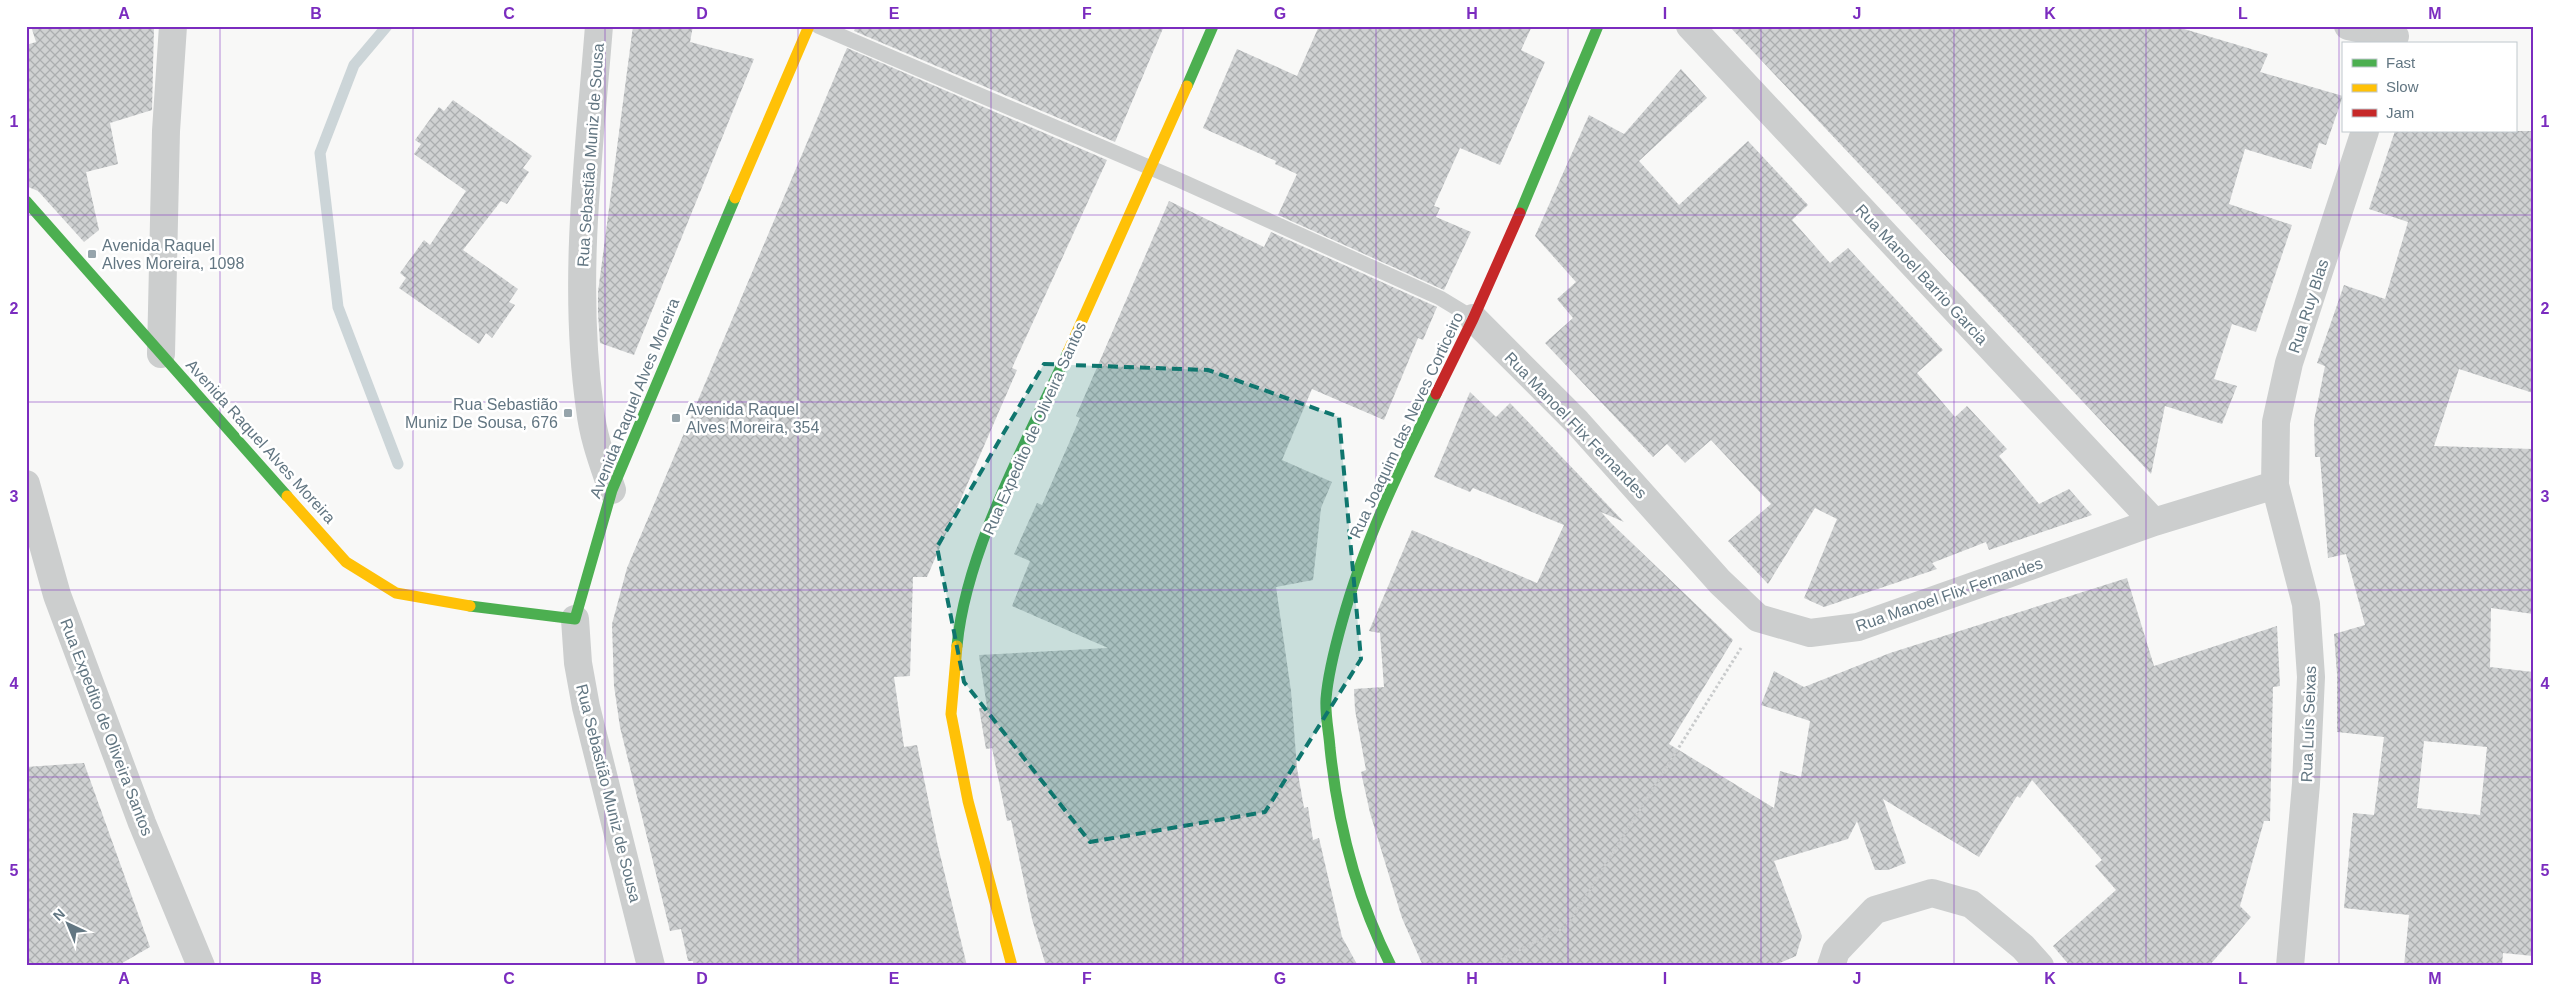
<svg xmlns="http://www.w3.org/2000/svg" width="2559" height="992" font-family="Helvetica,sans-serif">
<defs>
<pattern id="building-cross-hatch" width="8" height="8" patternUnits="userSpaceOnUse" patternTransform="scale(1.25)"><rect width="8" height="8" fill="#cfd1d2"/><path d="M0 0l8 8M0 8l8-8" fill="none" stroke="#abaeb0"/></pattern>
</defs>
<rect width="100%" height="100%" fill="#f8f8f7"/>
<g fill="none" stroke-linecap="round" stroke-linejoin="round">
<path stroke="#ccd5d8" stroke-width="11" d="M 387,26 L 354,65 L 320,153 L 338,307 L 398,464"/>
</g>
<path fill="url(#building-cross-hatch)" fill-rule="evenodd" d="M 31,26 L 154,26 L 152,110 L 110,123 L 118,164 L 86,172 L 99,230 L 84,242 L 38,191 L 26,186 L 26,45 L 36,42 Z
M 633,26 L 693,26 L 690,42 L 754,59 L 634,355 L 600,343 L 598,313 L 598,292 Z
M 856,26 L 1164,26 L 1115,142 L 854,31 Z
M 1319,26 L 1532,26 L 1521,50 L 1545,62 L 1500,165 L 1460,148 L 1434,206 L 1440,208 L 1436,217 L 1471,232 L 1444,290 L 1278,215 L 1297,174 L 1275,164 L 1276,161 L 1203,128 L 1237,49 L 1297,76 Z
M 1729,26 L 2174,26 L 2268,54 L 2260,72 L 2343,96 L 2326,145 L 2319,143 L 2311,169 L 2245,149 L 2229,204 L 2292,225 L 2256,332 L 2232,324 L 2214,379 L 2237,386 L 2222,424 L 2165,406 L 2151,474 Z
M 847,48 L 1107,160 L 1012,368 L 1017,370 L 927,577 L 913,577 L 910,676 L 894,677 L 904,747 L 917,745 L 937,842 L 967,966 L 694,966 L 693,961 L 688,961 L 681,929 L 670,931 L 620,727 L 614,686 L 612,624 L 627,568 Z
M 1681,69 L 1707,98 L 1639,161 L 1679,205 L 1748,141 L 1808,205 L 1792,220 L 1830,263 L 1848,248 L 1943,350 L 1917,373 L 1955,417 L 1967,406 L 2007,449 L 1999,456 L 2039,504 L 2069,489 L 2092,515 L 1989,550 L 1986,542 L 1932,563 L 1937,569 L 1824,607 L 1804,598 L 1837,519 L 1815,508 L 1768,584 L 1728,541 L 1771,504 L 1711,440 L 1685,463 L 1667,444 L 1653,457 L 1545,343 L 1573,318 L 1557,299 L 1576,282 L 1535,236 L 1589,115 L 1624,134 Z
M 453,100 L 532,156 L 523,168 L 529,172 L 507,204 L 501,201 L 463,250 L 518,289 L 509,302 L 515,305 L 492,338 L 486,333 L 479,344 L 399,288 L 406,278 L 400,273 L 424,240 L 430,245 L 466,191 L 414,154 L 421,144 L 415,140 L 439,107 L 444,111 Z
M 2395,131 L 2533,131 L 2533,393 L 2459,369 L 2434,446 L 2533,449 L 2533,614 L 2491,608 L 2490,667 L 2533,672 L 2533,956 L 2503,953 L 2502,966 L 2404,966 L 2409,915 L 2344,908 L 2353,813 L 2374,815 L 2384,737 L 2337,732 L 2337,674 L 2334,634 L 2365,625 L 2346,554 L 2328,558 L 2320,457 L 2315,457 L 2314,421 L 2325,366 L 2317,363 L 2344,285 L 2385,299 L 2408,222 L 2369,209 ZM 2424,741 L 2487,747 L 2480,815 L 2417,808 Z
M 1169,201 L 1264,247 L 1271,232 L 1437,307 L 1423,340 L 1418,338 L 1384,420 L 1312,389 L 1282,460 L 1332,482 L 1321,508 L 1313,580 L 1276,587 L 1291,691 L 1297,768 L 1304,808 L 1308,807 L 1313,840 L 1319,838 L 1342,937 L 1358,966 L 1046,966 L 1032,919 L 1011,820 L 1007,821 L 992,748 L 986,749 L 979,708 L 987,707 L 979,655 L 1108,648 L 1012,606 L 1030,561 L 1014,554 L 1037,503 L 1042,505 L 1080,418 L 1076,416 Z
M 1470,392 L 1496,417 L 1510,403 L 1624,522 L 1601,512 L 1612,524 L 1733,640 L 1669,744 L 1774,808 L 1780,771 L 1801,777 L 1810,721 L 1761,705 L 1774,671 L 1804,687 L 1890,653 L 2127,578 L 2154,666 L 2277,626 L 2280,686 L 2273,687 L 2270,821 L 2264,821 L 2240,906 L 2251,917 L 2209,966 L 2070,966 L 2053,946 L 2116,890 L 2095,866 L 2102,860 L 2032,780 L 2020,798 L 2017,796 L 1979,857 L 1883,799 L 1906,863 L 1888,870 L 1875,870 L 1857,821 L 1848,839 L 1774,861 L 1802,936 L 1796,956 L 1773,966 L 1423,966 L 1402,918 L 1370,813 L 1361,772 L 1366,770 L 1355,710 L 1354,689 L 1384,687 L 1380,633 L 1369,631 L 1412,530 L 1537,583 L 1564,525 L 1473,488 L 1470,492 L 1434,477 Z
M 84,763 L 150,947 L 117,966 L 26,966 L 26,767 Z"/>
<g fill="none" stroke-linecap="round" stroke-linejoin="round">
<path stroke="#c9cbcc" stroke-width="3" stroke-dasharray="2.5 2.5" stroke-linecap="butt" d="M 1487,966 L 1564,928 L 1571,920 L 1741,648"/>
<path stroke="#cccece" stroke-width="15" d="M 818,26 L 1179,180 L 1440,298 L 1473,318"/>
<path stroke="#cccece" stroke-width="28" d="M 599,26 C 589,153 572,283 590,409 C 593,437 603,463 612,490
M 1690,26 L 2154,522
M 2348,26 L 2395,36
M 1473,318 L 1577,422 L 1720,582 L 1758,618 L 1810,633 L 1858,627 L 2154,522 L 2275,485
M 161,354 L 166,131 L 173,26
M 26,484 L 57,595 L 142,823 L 201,966
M 575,619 L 578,663 L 586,707 L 651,966
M 1831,966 L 1836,951 L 1875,910 L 1932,893 L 1971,904 L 2023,947 L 2040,966
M 2290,966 L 2306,784 L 2311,677 L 2306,604 L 2275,485 L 2276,422 L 2289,363 L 2365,131"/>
<path stroke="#4caf50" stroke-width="11" d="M 1187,86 L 1213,26
M 26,201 L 287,496
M 1520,213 L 1598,26
M 470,606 L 575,619 L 612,490 L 735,198
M 957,646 C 966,550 1027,441 1068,352
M 1391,966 C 1356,897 1338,826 1330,748 C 1329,732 1325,716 1326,699 C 1328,673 1335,647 1342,622 C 1364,542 1400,468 1436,394"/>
<path stroke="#ffc107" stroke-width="11" d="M 735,198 L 809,26
M 1068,352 L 1187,86
M 287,496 L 346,562 L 396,593 L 470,606
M 957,646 L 951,714 L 968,801 L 1012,966"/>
<path stroke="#c62828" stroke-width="11" d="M 1436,394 L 1473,319 L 1520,213"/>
</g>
<path fill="#0f766e" fill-opacity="0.2" stroke="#0f766e" stroke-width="4" stroke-dasharray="10 6" stroke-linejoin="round" d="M 1044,364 L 1208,370 L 1339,417 L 1361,659 L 1265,812 L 1090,842 L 964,682 L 937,547 Z"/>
<path fill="none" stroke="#7b2cbf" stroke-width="1" stroke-opacity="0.55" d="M 220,26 L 220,966M 413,26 L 413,966M 605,26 L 605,966M 798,26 L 798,966M 991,26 L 991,966M 1183,26 L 1183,966M 1376,26 L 1376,966M 1568,26 L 1568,966M 1761,26 L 1761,966M 1954,26 L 1954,966M 2146,26 L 2146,966M 2339,26 L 2339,966M 26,215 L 2533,215M 26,402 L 2533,402M 26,590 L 2533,590M 26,777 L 2533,777"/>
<g fill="#96a4ab" stroke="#fff" stroke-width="2">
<rect x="87" y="249" width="10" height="10" rx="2.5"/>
<rect x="563" y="408" width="10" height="10" rx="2.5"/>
<rect x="671" y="413" width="10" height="10" rx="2.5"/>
</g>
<g text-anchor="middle" stroke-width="5" stroke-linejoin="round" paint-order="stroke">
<g font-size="16" fill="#627682" stroke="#fff">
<text transform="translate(590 155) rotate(-86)" y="6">Rua Sebastião Muniz de Sousa</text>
<text transform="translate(1922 274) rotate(47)" y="6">Rua Manoel Barrio Garcia</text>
<text transform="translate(2308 306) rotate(-72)" y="6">Rua Ruy Blas</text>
<text transform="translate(634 398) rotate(-68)" y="6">Avenida Raquel Alves Moreira</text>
<text transform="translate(1406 425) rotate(-65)" y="6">Rua Joaquim das Neves Corticeiro</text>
<text transform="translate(1576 425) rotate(46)" y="6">Rua Manoel Flix Fernandes</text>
<text transform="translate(1034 428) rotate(-66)" y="6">Rua Expedito de Oliveira Santos</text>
<text transform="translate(261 441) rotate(48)" y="6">Avenida Raquel Alves Moreira</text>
<text transform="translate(1949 594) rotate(-19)" y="6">Rua Manoel Flix Fernandes</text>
<text transform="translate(2308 724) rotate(-88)" y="6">Rua Luís Seixas</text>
<text transform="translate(107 727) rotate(69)" y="6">Rua Expedito de Oliveira Santos</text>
<text transform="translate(609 793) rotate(76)" y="6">Rua Sebastião Muniz de Sousa</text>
</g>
<g font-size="16" fill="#627682" stroke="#fff" text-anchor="start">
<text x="102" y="251">Avenida Raquel<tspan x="102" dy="18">Alves Moreira, 1098</tspan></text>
<text x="558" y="410" text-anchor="end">Rua Sebastião<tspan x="558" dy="18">Muniz De Sousa, 676</tspan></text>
<text x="686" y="415">Avenida Raquel<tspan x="686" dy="18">Alves Moreira, 354</tspan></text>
</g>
</g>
<rect width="2559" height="992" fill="none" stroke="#ffffff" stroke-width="55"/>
<rect x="2342" y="42" width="175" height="90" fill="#ffffff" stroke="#c0c8cd"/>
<rect x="2352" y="59" width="25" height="8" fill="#4caf50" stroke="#c0c8cd"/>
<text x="2386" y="68" font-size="15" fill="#627682">Fast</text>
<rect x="2352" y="84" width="25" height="8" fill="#ffc107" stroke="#c0c8cd"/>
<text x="2386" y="92" font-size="15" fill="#627682">Slow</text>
<rect x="2352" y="109" width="25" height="8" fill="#c62828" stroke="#c0c8cd"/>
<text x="2386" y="118" font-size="15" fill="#627682">Jam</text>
<g transform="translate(68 924) rotate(316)" stroke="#ffffff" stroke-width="4" paint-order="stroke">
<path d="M0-4L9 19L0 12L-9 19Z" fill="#627682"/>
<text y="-8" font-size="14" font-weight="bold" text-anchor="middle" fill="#627682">N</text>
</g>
<rect x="28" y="28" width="2504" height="936" fill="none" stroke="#7b2cbf" stroke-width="2"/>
<g font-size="16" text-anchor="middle" font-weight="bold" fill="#7b2cbf">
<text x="124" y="19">A</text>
<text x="316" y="19">B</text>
<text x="509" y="19">C</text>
<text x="702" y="19">D</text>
<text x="894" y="19">E</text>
<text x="1087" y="19">F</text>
<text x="1280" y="19">G</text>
<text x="1472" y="19">H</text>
<text x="1665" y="19">I</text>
<text x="1857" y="19">J</text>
<text x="2050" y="19">K</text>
<text x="2243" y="19">L</text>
<text x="2435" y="19">M</text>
<text x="14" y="127">1</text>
<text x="2545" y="127">1</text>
<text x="14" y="314">2</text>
<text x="2545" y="314">2</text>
<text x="14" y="502">3</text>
<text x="2545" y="502">3</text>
<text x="14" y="689">4</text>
<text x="2545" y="689">4</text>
<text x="14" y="876">5</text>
<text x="2545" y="876">5</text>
<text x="124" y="984">A</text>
<text x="316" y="984">B</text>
<text x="509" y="984">C</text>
<text x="702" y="984">D</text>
<text x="894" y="984">E</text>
<text x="1087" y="984">F</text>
<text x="1280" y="984">G</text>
<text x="1472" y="984">H</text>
<text x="1665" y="984">I</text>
<text x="1857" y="984">J</text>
<text x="2050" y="984">K</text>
<text x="2243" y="984">L</text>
<text x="2435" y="984">M</text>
</g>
</svg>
